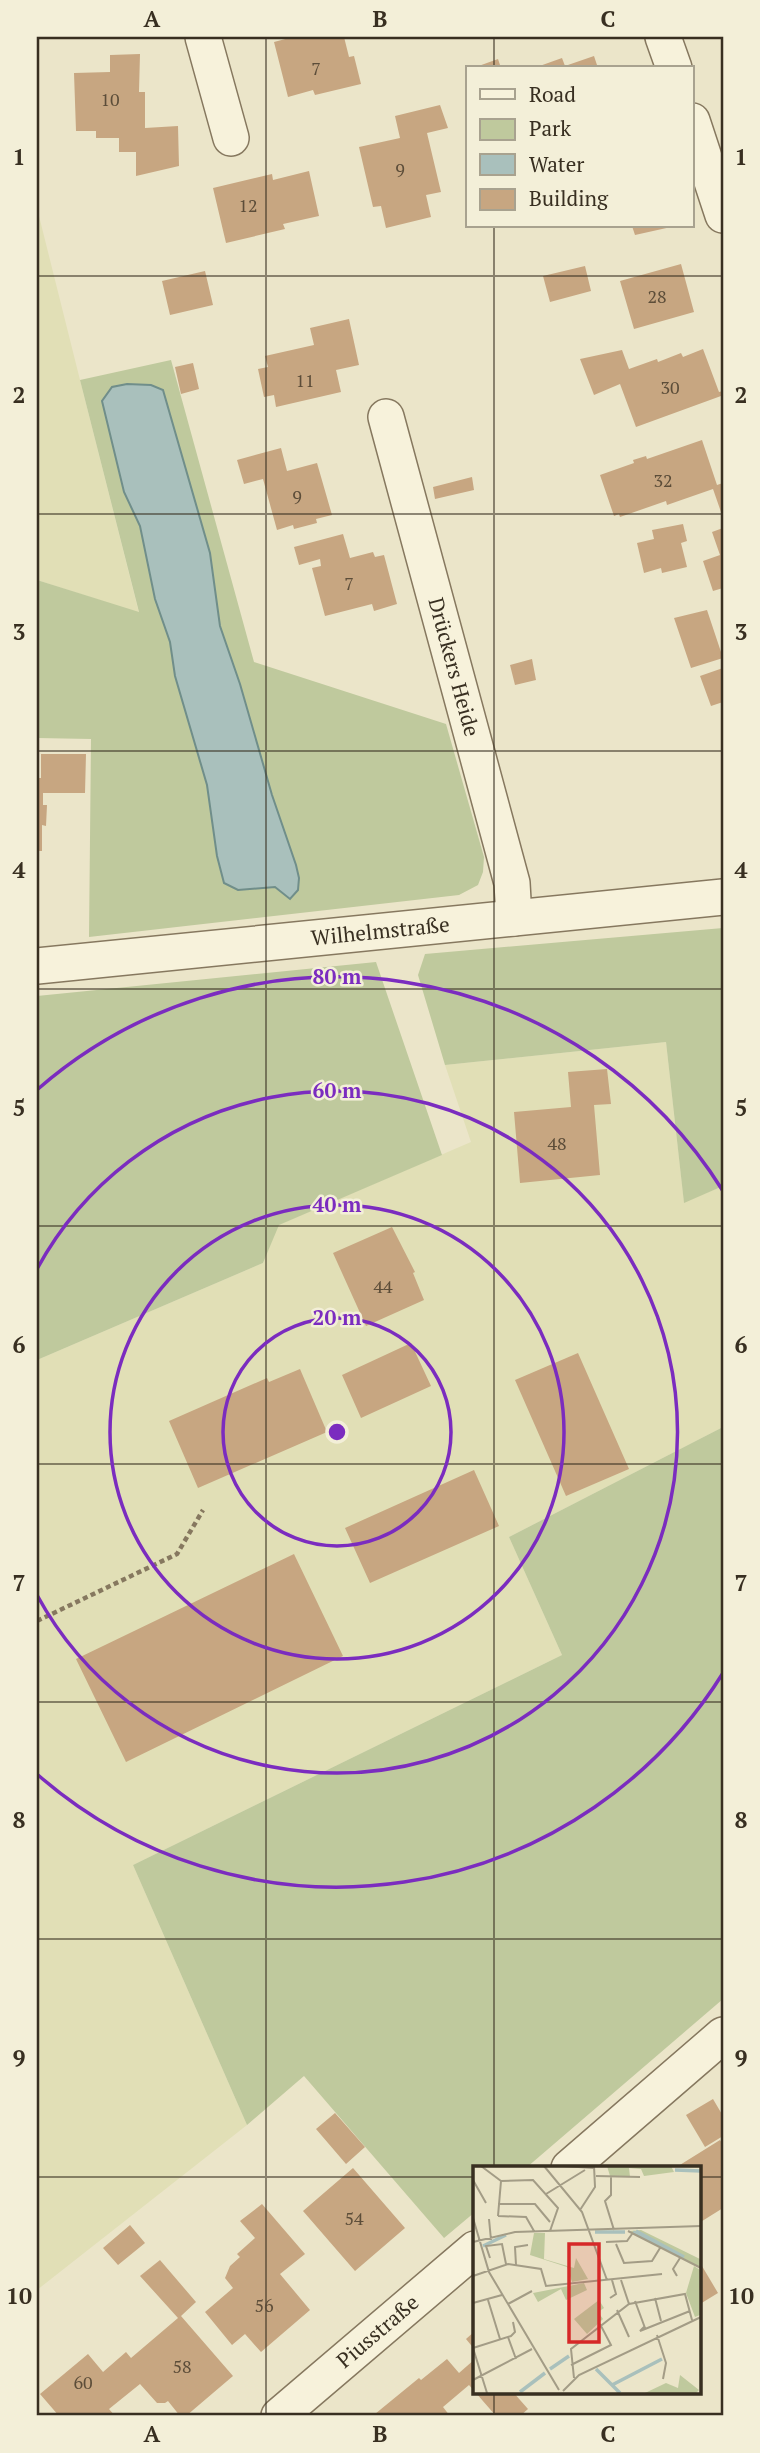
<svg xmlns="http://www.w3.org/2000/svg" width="760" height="2453" font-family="'PT Serif',serif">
<rect width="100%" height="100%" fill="#ebe5c9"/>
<path fill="#e1dfb6" d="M 37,208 L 80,380 L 139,613 L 37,580 Z
M 666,1042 L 684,1202 L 723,1186 L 723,1427 L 509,1537 L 562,1655 L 133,1865 L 247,2125 L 37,2290 L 37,1360 L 263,1263 L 278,1225 L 471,1142 L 445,1065 Z"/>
<path fill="#bfc99d" d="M 171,360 L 254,662 L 446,724 L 484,857 L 483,872 L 478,885 L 459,895 L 89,937 L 91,739 L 37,738 L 37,580 L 139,612 L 80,380 Z
M 723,928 L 723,1186 L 684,1203 L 666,1042 L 445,1065 L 418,975 L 425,954 Z
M 376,962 L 442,1155 L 279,1225 L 263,1263 L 37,1360 L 37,996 Z
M 723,1427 L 723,1999 L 526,2168 L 475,2168 L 475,2212 L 444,2238 L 304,2076 L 247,2125 L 133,1865 L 562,1655 L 509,1537 Z"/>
<path fill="#a9c0bc" stroke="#708e8a" stroke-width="2" d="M 127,384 L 151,385 L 163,390 L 210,553 L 220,626 L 240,684 L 272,795 L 296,865 L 299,878 L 298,890 L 290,899 L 275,887 L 238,890 L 224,883 L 217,856 L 207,785 L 175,676 L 170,642 L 155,599 L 140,526 L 124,492 L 102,401 L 112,387 Z"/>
<path fill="#c7a681" d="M 293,37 L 344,37 L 349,57 L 354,56 L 361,84 L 315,95 L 313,90 L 288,97 L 274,42 Z
M 140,54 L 139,92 L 145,92 L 145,128 L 178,126 L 179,166 L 136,176 L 136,152 L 119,152 L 119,138 L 96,138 L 96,131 L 76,131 L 74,73 L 110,72 L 110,55 Z
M 594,56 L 598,68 L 534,68 L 562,58 L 565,66 Z
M 498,59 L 501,68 L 473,68 Z
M 440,105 L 448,128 L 427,133 L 441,192 L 426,195 L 431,217 L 386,228 L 381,206 L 373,207 L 359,147 L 400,138 L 395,116 Z
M 309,171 L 319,216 L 283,224 L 285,229 L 226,243 L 213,188 L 272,174 L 273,180 Z
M 632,226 L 671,226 L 671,227 L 635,235 Z
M 681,264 L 694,312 L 634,329 L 620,281 Z
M 585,266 L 591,291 L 550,302 L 543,276 Z
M 205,271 L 213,305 L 170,315 L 162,281 Z
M 349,319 L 359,365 L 336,370 L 341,392 L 276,407 L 274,395 L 264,397 L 258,369 L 268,367 L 265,356 L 314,345 L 310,328 Z
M 703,349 L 719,392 L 723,391 L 723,401 L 721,396 L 636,427 L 620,384 L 594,395 L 580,359 L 622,350 L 629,369 L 657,359 L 658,362 L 681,353 L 683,357 Z
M 193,363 L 199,389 L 181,394 L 175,367 Z
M 702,440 L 717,485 L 723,483 L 723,512 L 721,512 L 713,489 L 667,505 L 666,501 L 620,517 L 619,514 L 614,516 L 600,475 L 634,463 L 633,460 L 646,456 L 647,459 Z
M 281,448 L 287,471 L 317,463 L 332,515 L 316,519 L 317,523 L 294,529 L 293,525 L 277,530 L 263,479 L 244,484 L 237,460 Z
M 472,477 L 474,490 L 435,499 L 433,487 Z
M 683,524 L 687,541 L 681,543 L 687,567 L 662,573 L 661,568 L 644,573 L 637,543 L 654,539 L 652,530 Z
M 723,528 L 723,588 L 713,591 L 703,561 L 720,555 L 712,532 Z
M 343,534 L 350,558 L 373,552 L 375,557 L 384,555 L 397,604 L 374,611 L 372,604 L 325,616 L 312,568 L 321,566 L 320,559 L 299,565 L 294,547 Z
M 707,610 L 723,658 L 691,668 L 674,618 Z
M 532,659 L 536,680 L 515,685 L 510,665 Z
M 723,668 L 723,702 L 711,706 L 700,676 Z
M 41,754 L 86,754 L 85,793 L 43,793 L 43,805 L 47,805 L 46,826 L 42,825 L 42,851 L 37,851 L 37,778 L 41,778 Z
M 607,1069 L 611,1104 L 594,1105 L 600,1175 L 520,1183 L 514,1112 L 571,1107 L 568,1072 Z
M 392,1227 L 415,1272 L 413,1273 L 424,1300 L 366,1326 L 333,1253 Z
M 411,1343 L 431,1386 L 361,1418 L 342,1375 Z
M 578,1353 L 629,1469 L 566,1496 L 515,1380 Z
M 300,1369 L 327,1432 L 198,1488 L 169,1421 L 267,1378 L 269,1382 Z
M 474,1470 L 499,1526 L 370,1583 L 345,1528 Z
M 294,1554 L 343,1656 L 126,1762 L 76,1659 Z
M 713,2099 L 723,2116 L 723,2136 L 705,2147 L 686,2115 Z
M 335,2113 L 365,2147 L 346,2164 L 316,2129 Z
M 720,2140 L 723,2145 L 723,2208 L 699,2223 L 699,2168 L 675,2168 Z
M 353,2168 L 405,2228 L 355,2271 L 303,2211 Z
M 262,2204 L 305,2254 L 280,2274 L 310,2310 L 261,2352 L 245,2334 L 232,2345 L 205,2312 L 233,2288 L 225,2278 L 230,2266 L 240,2257 L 237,2254 L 255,2238 L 240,2221 Z
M 130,2225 L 145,2243 L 118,2265 L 103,2248 Z
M 160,2260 L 196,2302 L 181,2316 L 233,2376 L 186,2416 L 180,2416 L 168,2401 L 165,2403 L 157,2403 L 140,2384 L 109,2409 L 115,2416 L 59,2416 L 40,2394 L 88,2354 L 103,2372 L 126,2352 L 131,2358 L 178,2318 L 140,2276 Z
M 699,2261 L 718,2293 L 700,2304 L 699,2301 Z
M 475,2331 L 475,2350 L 466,2339 Z
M 447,2359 L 459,2373 L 475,2359 L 475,2392 L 513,2392 L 528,2409 L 520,2416 L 496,2416 L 469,2385 L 443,2407 L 450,2416 L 377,2416 L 375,2414 L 419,2378 L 421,2380 Z"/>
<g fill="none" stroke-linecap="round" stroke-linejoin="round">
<defs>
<g id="street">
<path d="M 203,37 L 231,138"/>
<path d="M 663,37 L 674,68"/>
<path d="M 692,121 L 723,215"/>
<path id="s1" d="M 386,417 L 512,883 L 514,918"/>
<path id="s2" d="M 37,966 L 723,897"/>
<path d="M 569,2168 L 723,2035"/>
<path id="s3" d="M 279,2416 L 475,2249"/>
</g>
</defs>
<use href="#street" stroke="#86785f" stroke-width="38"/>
<path stroke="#86785f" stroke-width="4.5" stroke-dasharray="5 3.5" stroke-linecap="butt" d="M 37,1621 L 177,1554 L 203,1510"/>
<use href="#street" stroke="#f7f2db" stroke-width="35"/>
</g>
<path fill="none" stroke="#382f21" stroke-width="2" stroke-opacity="0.55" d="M 266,37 L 266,2416M 494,37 L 494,68M 494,226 L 494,2168M 37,276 L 723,276M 37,514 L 723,514M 37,751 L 723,751M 37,989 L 723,989M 37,1226 L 723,1226M 37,1464 L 723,1464M 37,1702 L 723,1702M 37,1939 L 723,1939M 37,2177 L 475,2177M 699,2177 L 723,2177M 494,2392 L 494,2416"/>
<g fill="none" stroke="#7b2cbf" stroke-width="3.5">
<circle cx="337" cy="1432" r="114"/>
<circle cx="337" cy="1432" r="227"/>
<path d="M37 1269A341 341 0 1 1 37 1595"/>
<path d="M723 1673A455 455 0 0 1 38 1775M38 1089A455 455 0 0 1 723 1191"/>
</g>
<g text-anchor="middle" stroke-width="5" stroke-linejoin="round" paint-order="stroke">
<g font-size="18" fill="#5c4d39">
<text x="316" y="75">7</text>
<text x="110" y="106">10</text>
<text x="400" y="176">9</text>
<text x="248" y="212">12</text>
<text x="657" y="303">28</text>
<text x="305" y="387">11</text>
<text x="670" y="394">30</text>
<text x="663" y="487">32</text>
<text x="297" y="503">9</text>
<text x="349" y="590">7</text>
<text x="557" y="1150">48</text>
<text x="383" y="1293">44</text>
<text x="354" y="2225">54</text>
<text x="264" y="2312">56</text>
<text x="182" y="2373">58</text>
<text x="83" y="2389">60</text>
</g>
<g font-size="21" fill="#382f21" stroke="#f3efd8">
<text dy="7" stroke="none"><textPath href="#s1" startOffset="259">Drückers Heide</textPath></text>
<text dy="7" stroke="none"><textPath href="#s2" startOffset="345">Wilhelmstraße</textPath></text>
<text dy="7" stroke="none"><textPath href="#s3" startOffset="130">Piusstraße</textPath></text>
</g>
</g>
<g transform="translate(473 2166)">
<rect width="228" height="228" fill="#ebe5c9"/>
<path d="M 134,0 L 198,0 L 201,6 L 171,10 L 168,3 L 156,2 L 157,11 L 137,10 ZM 168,64 L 227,93 L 227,101 L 157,65 ZM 61,67 L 72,67 L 71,93 L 101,102 L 103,92 L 115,113 L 99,116 L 94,101 L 57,89 ZM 221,100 L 227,104 L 227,149 L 222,151 L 213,127 ZM 111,117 L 114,124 L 93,134 L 88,123 L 65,136 L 60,127 ZM 126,134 L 131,142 L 125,146 L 130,153 L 114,168 L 101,153 ZM 207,209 L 226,224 L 223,227 L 172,227 L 193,217 L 205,222 Z" fill="#bfc99d"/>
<path fill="none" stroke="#a9c0bc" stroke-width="3.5" d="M 202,4 L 228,5M 163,65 L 211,91M 122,66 L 152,66M 160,66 L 201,86M 10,80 L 33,69M 77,203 L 96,190M 123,203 L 147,227M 139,219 L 189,193M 47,226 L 72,207"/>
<path fill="none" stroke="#a39c86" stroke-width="2" d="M 8,0 L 28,15M 71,0 L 109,46 L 134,114M 90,0 L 121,2M 123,10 L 167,11M 138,11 L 138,29 L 132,35 L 141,64M 0,14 L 13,37M 28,15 L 60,14 L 85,42 L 77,65M 73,28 L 112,4M 25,38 L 62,38 L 77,56M 107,44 L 122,21 L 121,0M 25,50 L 53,51 L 61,65M 25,50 L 28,15M 0,52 L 16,106 L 86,224M 16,53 L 18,74M 155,65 L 228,102M 0,76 L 42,66 L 228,60M 133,76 L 154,75 L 159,68M 143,78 L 151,97 L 179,95 L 187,82M 17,92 L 13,80 L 29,78 L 33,98M 43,99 L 42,81 L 55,79M 201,105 L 204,110 L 200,103 L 207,92M 0,110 L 35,98 L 68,103 L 73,120 L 189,108M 148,114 L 156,138M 137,132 L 143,128 L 139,114M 182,132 L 188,155M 15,134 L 27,173M 162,135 L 172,162M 0,137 L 29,129M 35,138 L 59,125M 144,144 L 156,171M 171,161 L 167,165 L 217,145M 184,169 L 193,197 L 190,213M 35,171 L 43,193M 0,182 L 38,170 L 42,166 L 40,156M 0,182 L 14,227M 98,199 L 138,179 L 127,158M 101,212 L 98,183 L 156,138 L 212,128 L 219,154M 0,214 L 59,183M 90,225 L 106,209 L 228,151"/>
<path fill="#d62828" fill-opacity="0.15" stroke="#d62828" stroke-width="3.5" d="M 96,78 L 126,78 L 126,176 L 96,176 Z"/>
<rect width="228" height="228" fill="none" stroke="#382f21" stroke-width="3.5"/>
</g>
<circle cx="337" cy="1432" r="10" fill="#7b2cbf" stroke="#f3efd8" stroke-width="3.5"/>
<g font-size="21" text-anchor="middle" font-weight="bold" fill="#7b2cbf" stroke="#f3efd8" stroke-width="5" stroke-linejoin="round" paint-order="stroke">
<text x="337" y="984">80 m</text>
<text x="337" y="1098">60 m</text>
<text x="337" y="1212">40 m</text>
<text x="337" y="1325">20 m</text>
</g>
<rect width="760" height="2453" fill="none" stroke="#f3efd8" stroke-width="77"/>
<rect x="466" y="66" width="228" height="161" fill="#f3efd8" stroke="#a8a28f" stroke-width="2"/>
<rect x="480" y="89" width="35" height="10" fill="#f7f2db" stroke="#a8a28f" stroke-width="2"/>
<text x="529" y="102" font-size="21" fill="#382f21">Road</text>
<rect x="480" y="119" width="35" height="21" fill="#bfc99d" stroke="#a8a28f" stroke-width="2"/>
<text x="529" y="136" font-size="21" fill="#382f21">Park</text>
<rect x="480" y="154" width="35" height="21" fill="#a9c0bc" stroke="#a8a28f" stroke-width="2"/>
<text x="529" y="172" font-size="21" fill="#382f21">Water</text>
<rect x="480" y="189" width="35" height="21" fill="#c7a681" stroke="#a8a28f" stroke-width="2"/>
<text x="529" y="206" font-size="21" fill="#382f21">Building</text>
<rect x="38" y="38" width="684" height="2376" fill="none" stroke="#382f21" stroke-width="2.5"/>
<g font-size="23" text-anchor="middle" font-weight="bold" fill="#382f21">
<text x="152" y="27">A</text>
<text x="380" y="27">B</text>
<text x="608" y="27">C</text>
<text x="19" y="165">1</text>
<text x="741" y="165">1</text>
<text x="19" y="403">2</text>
<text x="741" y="403">2</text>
<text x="19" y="640">3</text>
<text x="741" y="640">3</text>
<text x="19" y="878">4</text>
<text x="741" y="878">4</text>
<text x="19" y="1116">5</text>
<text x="741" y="1116">5</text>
<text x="19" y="1353">6</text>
<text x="741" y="1353">6</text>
<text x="19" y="1591">7</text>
<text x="741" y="1591">7</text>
<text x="19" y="1828">8</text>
<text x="741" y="1828">8</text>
<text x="19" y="2066">9</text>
<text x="741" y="2066">9</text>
<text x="19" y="2304">10</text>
<text x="741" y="2304">10</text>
<text x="152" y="2442">A</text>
<text x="380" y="2442">B</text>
<text x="608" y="2442">C</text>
</g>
</svg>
